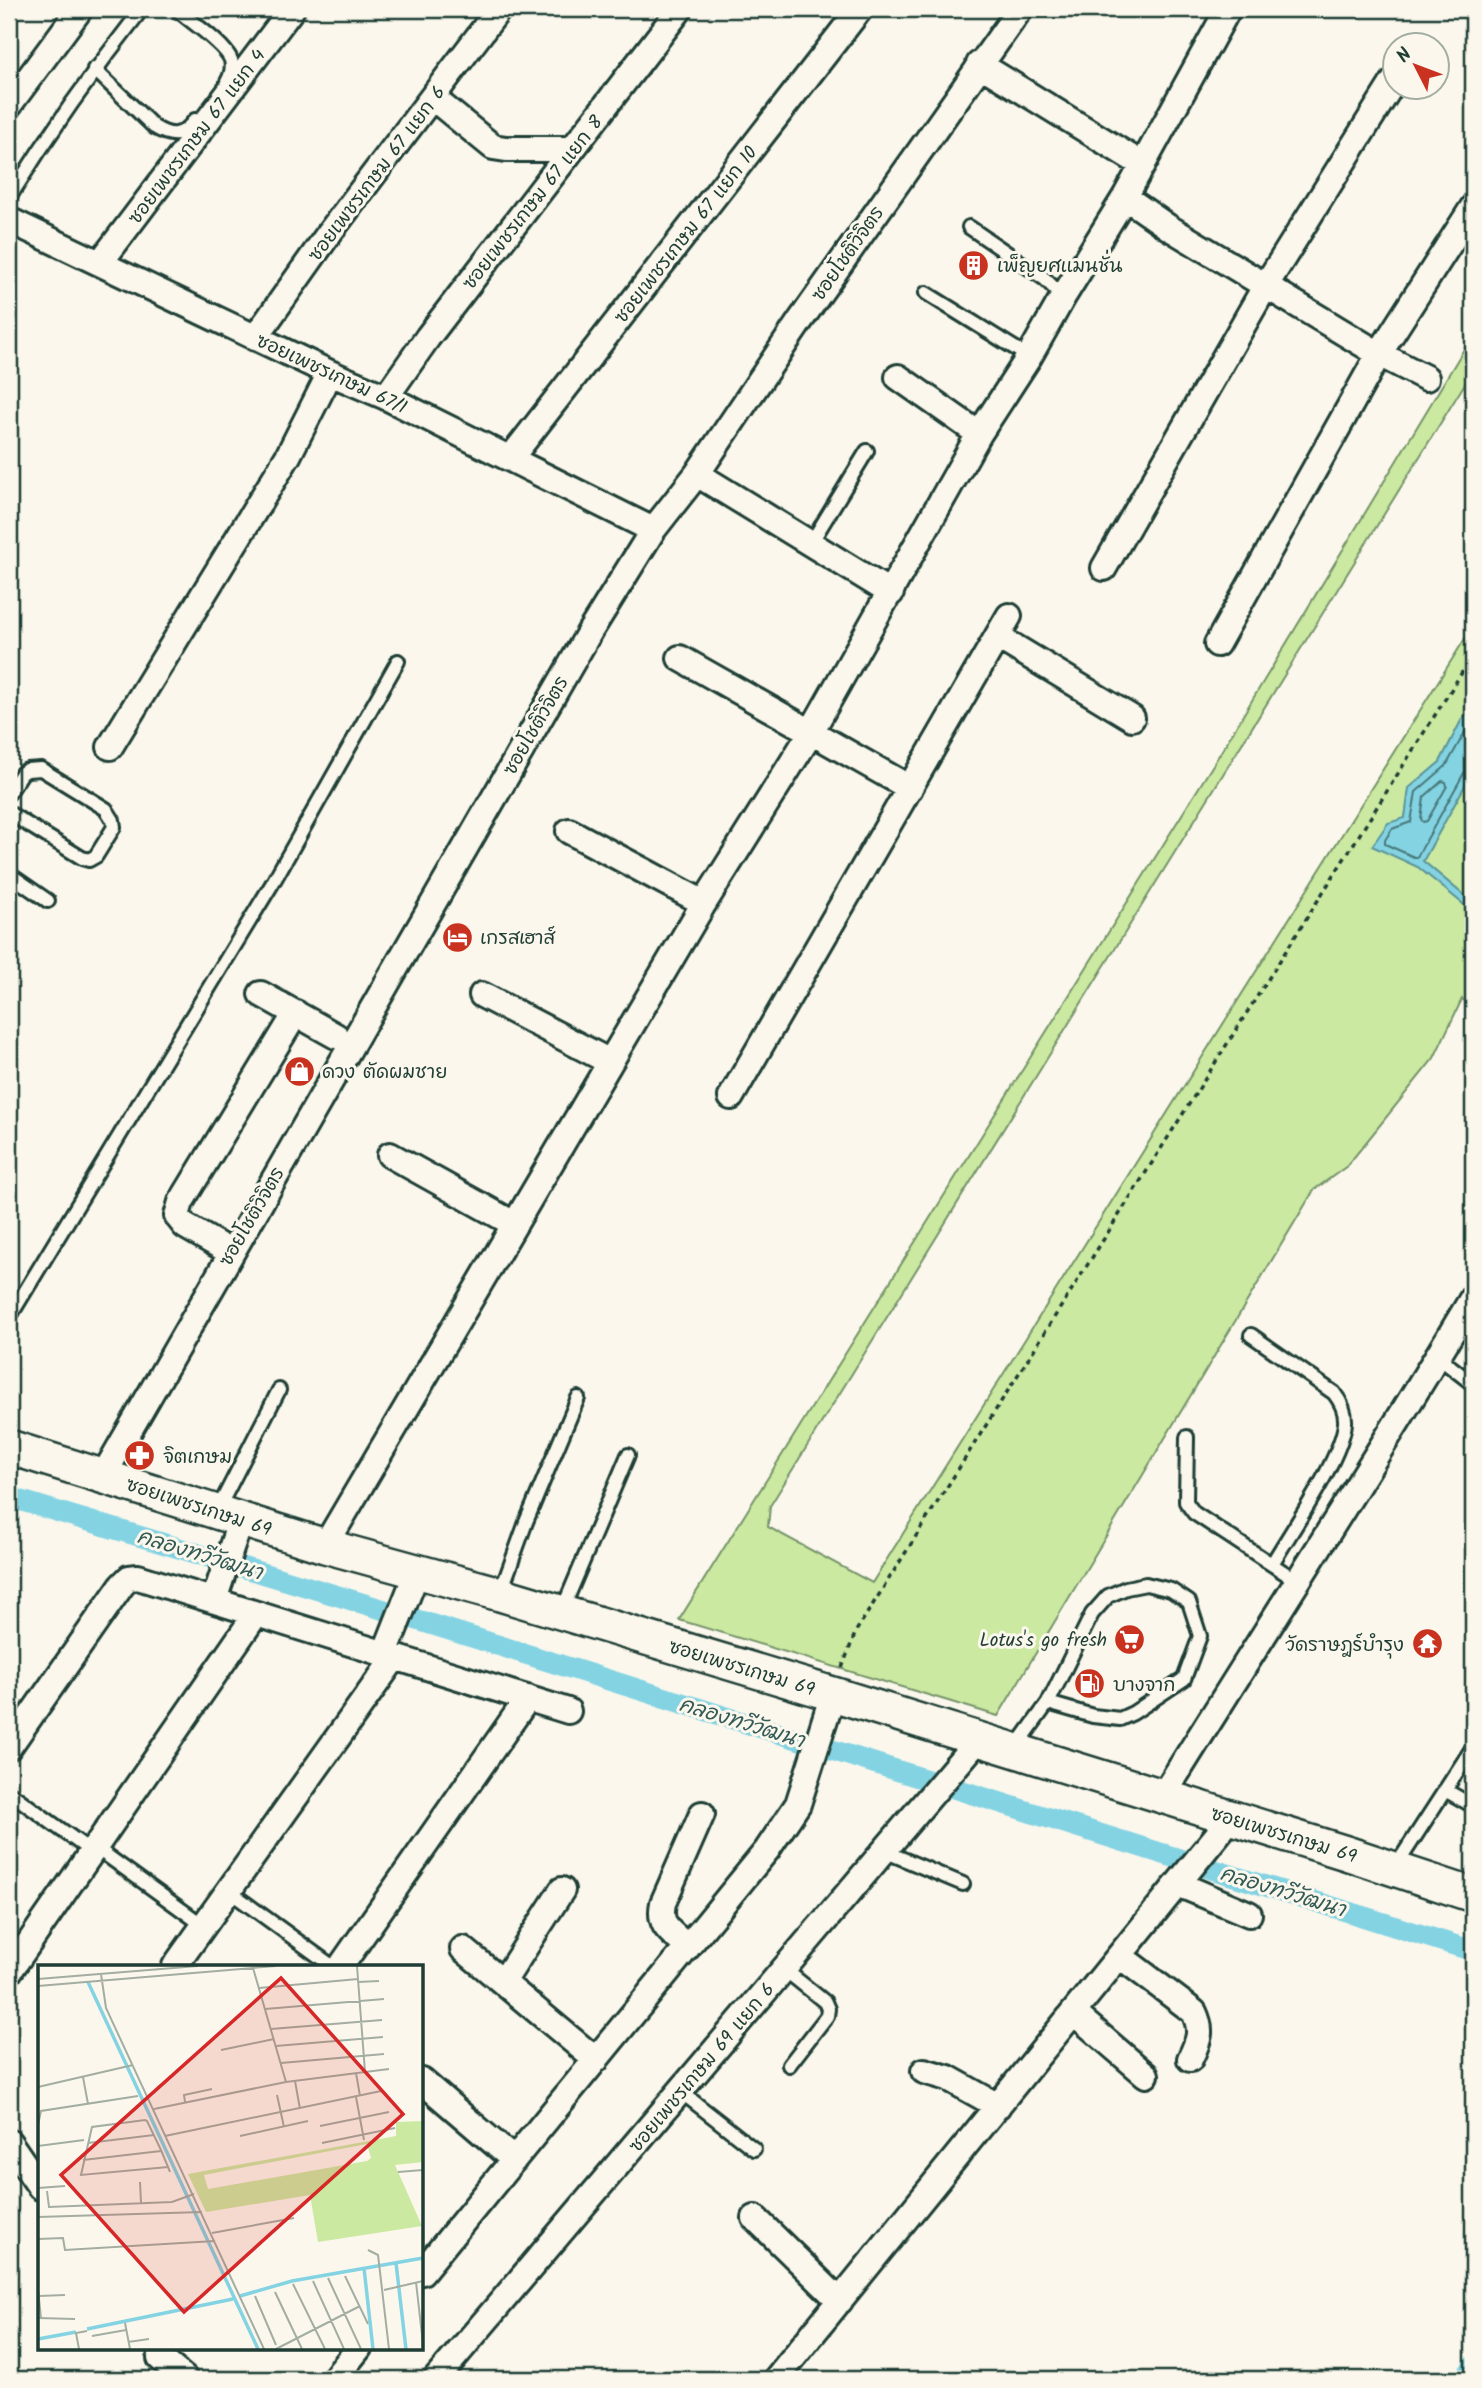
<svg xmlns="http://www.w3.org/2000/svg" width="1482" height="2388" font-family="Kalam,'Playpen Sans Thai',sans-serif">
<rect width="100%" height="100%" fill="#fbf7ec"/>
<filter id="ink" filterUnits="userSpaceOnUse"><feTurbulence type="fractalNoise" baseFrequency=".0143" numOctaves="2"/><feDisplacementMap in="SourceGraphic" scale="14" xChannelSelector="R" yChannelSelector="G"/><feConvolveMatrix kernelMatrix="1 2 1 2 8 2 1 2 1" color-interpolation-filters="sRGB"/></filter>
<g filter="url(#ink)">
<path fill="#cbe9a0" stroke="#75936a" stroke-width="2" d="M 1473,334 L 1473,379 L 1469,377 L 770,1506 L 768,1527 L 872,1583 L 1473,626 L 1473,707 L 1462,719 L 1440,762 L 1410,788 L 1405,818 L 1373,846 L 1418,867 L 1473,912 L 1473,1006 L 1462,999 L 1434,1058 L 1347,1166 L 1314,1190 L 998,1716 L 679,1620 L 1216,760 Z
M 1473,771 L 1473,903 L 1423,861 Z"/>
<path fill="#84d3e3" stroke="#5c979d" stroke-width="2" d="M 1473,707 L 1473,771 L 1423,861 L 1473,903 L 1473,912 L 1418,867 L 1372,846 L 1388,823 L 1405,818 L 1409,788 L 1440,762 L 1462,719 Z"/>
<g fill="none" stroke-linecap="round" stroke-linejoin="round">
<path stroke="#47797a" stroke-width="2" d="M 1473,718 L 1446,766 L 1416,792 L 1411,822 L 1392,829 L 1385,840 L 1385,844 L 1414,857 L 1417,857 L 1464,773 L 1473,769
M 1442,781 L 1446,782 L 1447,786 L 1427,821 L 1423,822 L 1421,819 L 1424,797 Z"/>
<path stroke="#84d3e3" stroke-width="21" d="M 9,1497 L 398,1614 L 1473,1951
M 1465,2379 L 1473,2366"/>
<defs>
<path id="service" d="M 176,9 C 189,20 226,45 231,60 C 233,68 231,75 227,82
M 94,69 L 154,127 C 172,138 182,137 195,120
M 9,198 C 50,132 94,70 142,9
M 969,227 L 1045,279 L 1063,297
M 926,293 L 1029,357
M 811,543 L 867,451
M 9,793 L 22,773 L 27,770 L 41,769 L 106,809 L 113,820 L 114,827 L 96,856 L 89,860 L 82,858 L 9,813
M 9,874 L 48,901
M 9,1318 L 272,884 L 398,661
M 1251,1335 L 1334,1393 C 1341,1402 1346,1411 1345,1423 C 1342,1458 1291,1531 1272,1564
M 1438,1357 L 1473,1384
M 1187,1437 L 1186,1502 L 1194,1513 L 1297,1581
M 217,1511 L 279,1390
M 500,1594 L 526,1522 L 578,1398
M 561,1613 L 628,1455
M 1014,1750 L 1048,1703 L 1092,1614 L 1108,1596 L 1126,1588 L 1146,1584 L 1171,1590 L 1189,1602 L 1200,1636 L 1184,1679 L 1133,1713 L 1120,1719 L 1093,1716 L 1048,1703
M 1445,1790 L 1473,1806
M 9,1792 L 92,1852
M 95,1847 L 204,1926
M 884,1851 L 963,1884
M 1394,1869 L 1473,1747
M 229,1891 L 332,1966
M 784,1969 L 825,2002 L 828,2009 L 827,2016 L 789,2065
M 680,2091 L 754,2149"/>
<path id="minor" d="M 979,64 L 1143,165
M 433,98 L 493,147 L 506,149 L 563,149
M 9,105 L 80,9
M 1125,197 L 1168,227 L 1379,354 L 1426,378
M 9,220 L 330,373 L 386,397 L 653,530
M 100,263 L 292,9
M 255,338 L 330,232 L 499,9
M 898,377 L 979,434
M 386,397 L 428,337 L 680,9
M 510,459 L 860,9
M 697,474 L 891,593
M 1104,568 L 1266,285 L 1394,81
M 998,637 L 1132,718
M 1217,644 L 1379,354 L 1473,207
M 680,658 L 910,788
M 110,747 L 288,456 L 330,373
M 569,831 L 704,903
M 261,994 L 336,1036
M 482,995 L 610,1062
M 731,1097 L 1009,616
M 390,1155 L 514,1224
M 230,1252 L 185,1226 L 177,1216 L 181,1202 L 296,1013
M 103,1476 L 589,633 L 653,530 L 697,474 L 800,321 L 1020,9
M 325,1546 L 704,903 L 807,739 L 979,434 L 1029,357 L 1063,297 L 1125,197 L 1227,11
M 214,1600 L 241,1519
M 385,1653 L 417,1572
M 9,1747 L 122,1585 L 129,1578 L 138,1577 L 568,1711
M 1162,1797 C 1266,1630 1373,1465 1473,1297
M 1178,1884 L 1249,1914
M 688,1947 C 671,1932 658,1927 663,1903 L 702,1814
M 463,1949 L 596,2060
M 1120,1956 L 1194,2012 C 1203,2031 1199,2040 1190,2059
M 175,1966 L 395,1657
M 341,1966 L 528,1698
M 9,1972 L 256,1614
M 503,1982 L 562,1890
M 1074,2013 L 1146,2075
M 924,2071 L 948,2078 L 998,2106
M 422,2081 L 514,2160
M 9,2142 L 40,2187
M 755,2218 L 840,2301
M 422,2272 L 767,1850 L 798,1804 L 833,1694
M 160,2358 L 185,2379
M 334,2379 L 359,2348
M 436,2379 L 978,1740
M 776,2379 L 1231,1818"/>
<path id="secondary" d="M 9,1447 L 325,1546 L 500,1594 L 833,1694 L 1346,1853 L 1473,1895"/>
</defs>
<use href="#service" stroke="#1f3d34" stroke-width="18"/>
<use href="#minor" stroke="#1f3d34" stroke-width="30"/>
<use href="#secondary" stroke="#1f3d34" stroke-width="38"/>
<path stroke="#1f3d34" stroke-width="3.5" stroke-dasharray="5 5" stroke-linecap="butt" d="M 842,1668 L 856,1631 L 1473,655"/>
<use href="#service" stroke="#fbf7ec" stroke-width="12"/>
<use href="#minor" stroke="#fbf7ec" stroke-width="24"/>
<use href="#secondary" stroke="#fbf7ec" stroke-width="33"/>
</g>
</g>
<defs>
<symbol id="building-disc" viewBox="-11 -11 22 22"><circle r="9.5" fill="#c8321e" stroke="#fbf7ec"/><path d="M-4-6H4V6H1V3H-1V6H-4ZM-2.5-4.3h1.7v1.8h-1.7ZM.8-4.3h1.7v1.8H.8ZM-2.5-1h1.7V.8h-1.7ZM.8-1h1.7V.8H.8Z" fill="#fff"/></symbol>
<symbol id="hotel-disc" viewBox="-11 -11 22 22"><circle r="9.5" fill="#c8321e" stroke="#fbf7ec"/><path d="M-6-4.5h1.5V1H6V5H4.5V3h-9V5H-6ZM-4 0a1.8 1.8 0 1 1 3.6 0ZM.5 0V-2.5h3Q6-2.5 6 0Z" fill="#fff"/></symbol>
<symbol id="shop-disc" viewBox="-11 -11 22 22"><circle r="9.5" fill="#c8321e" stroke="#fbf7ec"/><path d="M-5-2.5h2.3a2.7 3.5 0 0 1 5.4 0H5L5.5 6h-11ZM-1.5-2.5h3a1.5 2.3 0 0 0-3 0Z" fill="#fff"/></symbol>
<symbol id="pharmacy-disc" viewBox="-11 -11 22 22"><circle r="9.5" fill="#c8321e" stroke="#fbf7ec"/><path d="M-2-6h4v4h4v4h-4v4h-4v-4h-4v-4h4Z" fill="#fff"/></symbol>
<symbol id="supermarket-disc" viewBox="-11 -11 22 22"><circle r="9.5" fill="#c8321e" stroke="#fbf7ec"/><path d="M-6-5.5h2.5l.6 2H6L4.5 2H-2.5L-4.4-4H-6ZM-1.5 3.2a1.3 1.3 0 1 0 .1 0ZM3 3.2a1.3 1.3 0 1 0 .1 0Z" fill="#fff"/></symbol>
<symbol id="temple-disc" viewBox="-11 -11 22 22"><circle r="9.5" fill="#c8321e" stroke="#fbf7ec"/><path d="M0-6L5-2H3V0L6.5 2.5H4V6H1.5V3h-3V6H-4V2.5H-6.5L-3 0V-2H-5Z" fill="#fff"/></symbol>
<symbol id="fuel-disc" viewBox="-11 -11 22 22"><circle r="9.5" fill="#c8321e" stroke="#fbf7ec"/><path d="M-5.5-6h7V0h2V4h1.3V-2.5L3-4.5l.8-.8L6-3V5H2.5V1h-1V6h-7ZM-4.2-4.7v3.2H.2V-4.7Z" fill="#fff"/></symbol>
</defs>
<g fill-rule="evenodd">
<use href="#building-disc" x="956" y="248" width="35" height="35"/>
<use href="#hotel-disc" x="440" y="920" width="35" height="35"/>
<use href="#shop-disc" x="282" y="1054" width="35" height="35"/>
<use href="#pharmacy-disc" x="122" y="1438" width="35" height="35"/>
<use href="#supermarket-disc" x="1112" y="1622" width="35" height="35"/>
<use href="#temple-disc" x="1410" y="1626" width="35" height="35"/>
<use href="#fuel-disc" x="1072" y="1666" width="35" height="35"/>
</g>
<g text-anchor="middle" stroke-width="6" stroke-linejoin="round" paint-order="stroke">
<g font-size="19" fill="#1f3d34" stroke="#fbf7ec">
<text transform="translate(196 136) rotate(-53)" y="7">ซอยเพชรเกษม 67 แยก 4</text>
<text transform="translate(376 173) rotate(-53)" y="7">ซอยเพชรเกษม 67 แยก 6</text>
<text transform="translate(532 202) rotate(-52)" y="7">ซอยเพชรเกษม 67 แยก 8</text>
<text transform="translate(685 234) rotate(-52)" y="7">ซอยเพชรเกษม 67 แยก 10</text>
<text transform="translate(847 253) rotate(-55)" y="7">ซอยโชติวิจิตร</text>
<text transform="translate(332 373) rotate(25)" y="7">ซอยเพชรเกษม 67/1</text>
<text transform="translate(535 725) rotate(-60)" y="7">ซอยโชติวิจิตร</text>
<text transform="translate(251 1216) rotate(-60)" y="7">ซอยโชติวิจิตร</text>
<text transform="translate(199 1506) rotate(18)" y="7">ซอยเพชรเกษม 69</text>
<text transform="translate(742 1667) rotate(17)" y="7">ซอยเพชรเกษม 69</text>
<text transform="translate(1284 1834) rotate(17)" y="7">ซอยเพชรเกษม 69</text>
<text transform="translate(701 2067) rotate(-50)" y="7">ซอยเพชรเกษม 69 แยก 6</text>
</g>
<g font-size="19" fill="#1f3d34" stroke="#fbf7ec" text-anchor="start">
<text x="997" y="272">เพ็ญยศแมนชั่น</text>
<text x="480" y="944">เกรสเฮาส์</text>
<text x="322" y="1078">ดวง ตัดผมชาย</text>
<text x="163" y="1463">จิตเกษม</text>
<text x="1107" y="1646" text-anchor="end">Lotus's go fresh</text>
<text x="1404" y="1651" text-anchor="end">วัดราษฎร์บำรุง</text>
<text x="1113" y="1691">บางจาก</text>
</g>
<g font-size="21" font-style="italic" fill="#335b57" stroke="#fbf7ec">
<text transform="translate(200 1554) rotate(17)" y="7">คลองทวีวัฒนา</text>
<text transform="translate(742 1722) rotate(17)" y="7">คลองทวีวัฒนา</text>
<text transform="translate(1283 1891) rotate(17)" y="7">คลองทวีวัฒนา</text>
</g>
</g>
<g transform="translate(38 1965)">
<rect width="385" height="385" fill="#fbf7ec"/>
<path d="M 385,156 L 385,197 L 357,200 L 384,261 L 280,277 L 272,230 L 168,247 L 150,209 L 358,171 L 358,157 ZM 329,179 L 333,193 L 329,196 L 170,224 L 166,210 Z" fill="#cbe9a0" fill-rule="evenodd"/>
<path fill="none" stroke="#84d3e3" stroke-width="3.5" d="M 50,17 L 220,384M 358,298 L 368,384M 326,303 L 335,384M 202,331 L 254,316 L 385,293M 49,364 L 195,334M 0,374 L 38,367"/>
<path fill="none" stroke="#a3ada2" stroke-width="2" d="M 319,1 L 327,107M 215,3 L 248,117M 63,9 L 68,43 L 226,384M 0,14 L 160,1M 320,17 L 341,16M 0,21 L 238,1M 221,23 L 320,14M 227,44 L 346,34M 233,64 L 344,55M 238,81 L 345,72M 183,85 L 236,74M 243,98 L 346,89M 318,108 L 322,131M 45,112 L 50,139M 257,116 L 262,144M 0,122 L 95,100M 239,130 L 246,162M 318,132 L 326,175M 147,137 L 146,130 L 174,124M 116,144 L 248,117 L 351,104M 0,160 L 3,146 L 100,131M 282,161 L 351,147M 127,171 L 343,126M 202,171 L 270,156M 50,178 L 116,170M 284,178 L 357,163M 0,181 L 46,175M 45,195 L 123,186M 130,202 L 43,210 L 54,162 L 107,155 L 109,156 L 123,185 L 130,202 L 132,207M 360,207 L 385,205M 102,217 L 103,238M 0,223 L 27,221M 9,226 L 11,242 L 134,237 L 156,229M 0,252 L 164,247M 174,268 L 256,253M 0,274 L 25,273 L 27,285 L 177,276M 330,285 L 340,290 L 351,384M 307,311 L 330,359M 290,313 L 323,384M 275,316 L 306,384M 378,317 L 385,379M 255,319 L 287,384M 0,324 L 3,353M 346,325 L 385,316M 237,327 L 264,384M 1,331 L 27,330M 217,331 L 238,380M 0,353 L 37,354M 87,358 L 92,384M 54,371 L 88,365M 90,377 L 111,374M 41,384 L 38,368 L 49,366M 238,384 L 322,341"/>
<path fill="#d62828" fill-opacity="0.15" stroke="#d62828" stroke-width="3.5" d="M 243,13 L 365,149 L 146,347 L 23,210 Z"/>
<rect width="385" height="385" fill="none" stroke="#1f3d34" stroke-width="3.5"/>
</g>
<rect width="1482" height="2388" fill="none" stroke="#fbf7ec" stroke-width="35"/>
<rect x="18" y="18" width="1447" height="2353" fill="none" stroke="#1f3d34" stroke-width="2.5" filter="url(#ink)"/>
<g transform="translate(1416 66) rotate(312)"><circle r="33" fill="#fbf7ec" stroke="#a3ada2" stroke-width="2"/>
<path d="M0-5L12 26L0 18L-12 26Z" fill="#c8321e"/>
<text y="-10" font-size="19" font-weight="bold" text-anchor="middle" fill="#1f3d34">N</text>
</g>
</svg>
